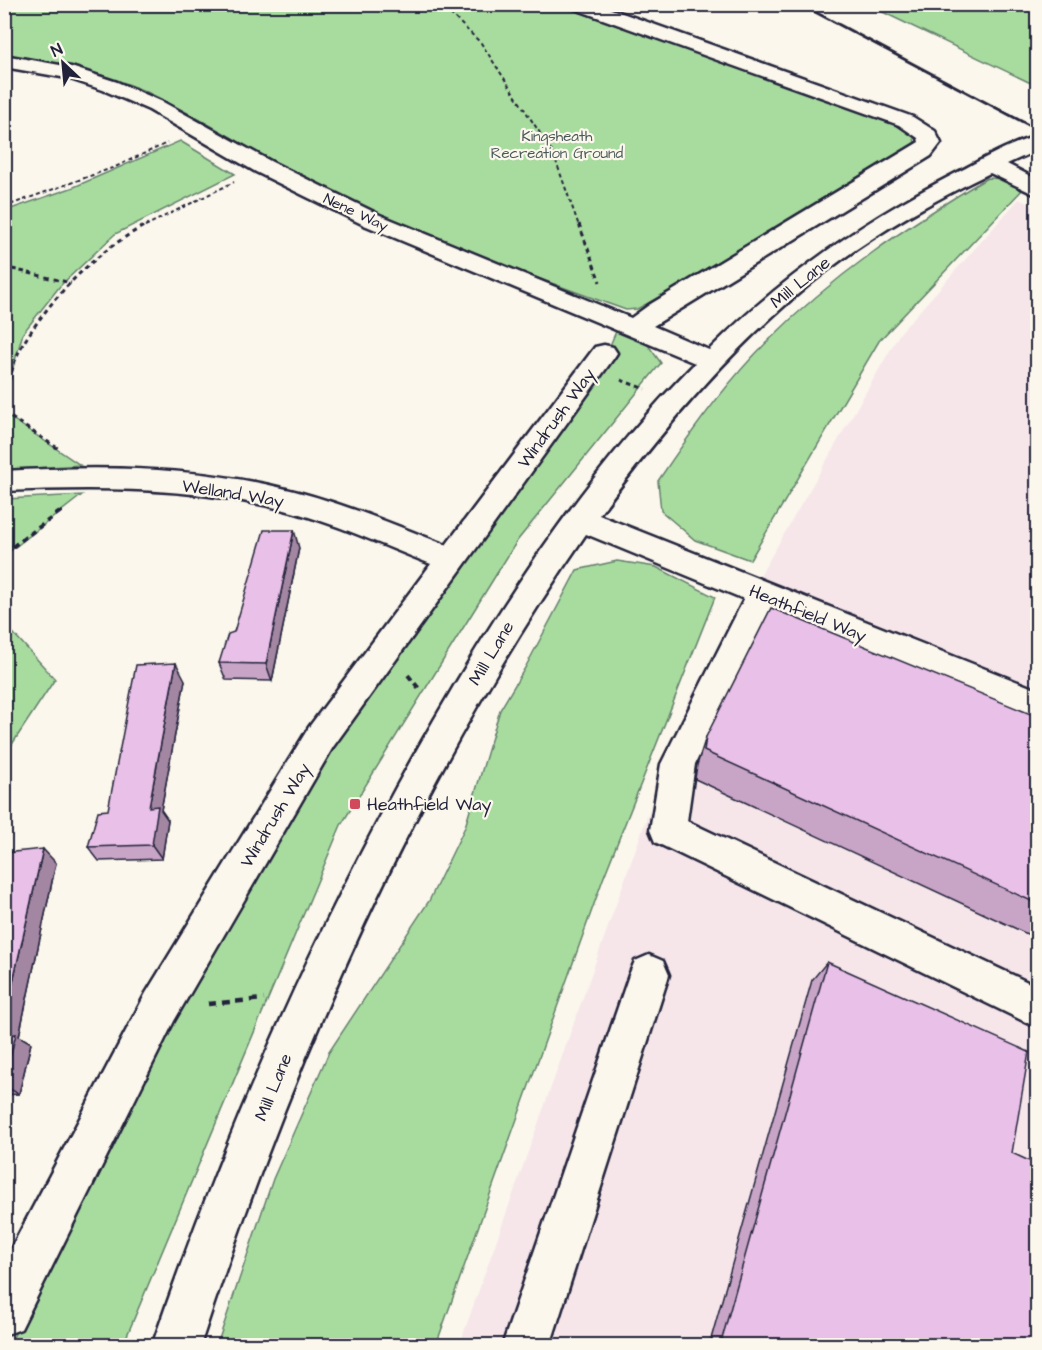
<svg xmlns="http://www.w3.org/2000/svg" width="1042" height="1350" font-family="'Architects Daughter',sans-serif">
<rect width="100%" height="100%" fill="#fbf7ec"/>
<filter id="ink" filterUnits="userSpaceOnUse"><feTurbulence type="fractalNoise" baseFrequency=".0167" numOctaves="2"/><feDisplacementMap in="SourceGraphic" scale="12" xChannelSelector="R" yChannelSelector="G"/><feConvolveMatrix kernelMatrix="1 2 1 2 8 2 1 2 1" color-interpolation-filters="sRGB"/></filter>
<g filter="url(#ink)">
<path fill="#f6e6ea" d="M 1019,199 L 1037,208 L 1037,1345 L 459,1346 L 689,699 L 900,333 Z"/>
<path fill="#a8dc9f" stroke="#657f6d" stroke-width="1.5" d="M 5,5 L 559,5 L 896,124 L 914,137 L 915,144 L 908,151 L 861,181 L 656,299 L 637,309 L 626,310 C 528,275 430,240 336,194 C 276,165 220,129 161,99 C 114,74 57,62 5,56 Z
M 868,5 L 1037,5 L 1037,86 Z
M 180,141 L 235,174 L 115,234 L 60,286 L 23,333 L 5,395 L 5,211 L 74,187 Z
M 987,178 L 1010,179 L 1025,187 L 879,341 L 750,560 L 695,540 L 661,511 L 658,481 C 688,436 729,379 768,341 C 833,276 908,225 987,178 Z
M 617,329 L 648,345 L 661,363 L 517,541 L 341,825 L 123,1345 L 9,1346 L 162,1022 L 331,735 L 603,362 Z
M 5,414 L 80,465 L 5,470 Z
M 82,495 L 5,555 L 5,499 Z
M 617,561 L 656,567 L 715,597 L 603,879 L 436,1345 L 217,1345 L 273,1179 L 329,1052 L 429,901 L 465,827 L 500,710 L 525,668 L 577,570 Z
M 4,623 L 55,679 L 5,755 L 4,755 Z"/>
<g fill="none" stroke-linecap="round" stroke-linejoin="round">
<defs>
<path id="minor" d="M 569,4 L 597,4 L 913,117 L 935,131 L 941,143 L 931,156 L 653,326 L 709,350 C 783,276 866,219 958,172 C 983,159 1010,143 1038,136 L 1038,150 L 1007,164 L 1038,180 L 1038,196 L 990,173 C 934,200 879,231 829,269 C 740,337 666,425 599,515 L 1038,690 L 1038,719 L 770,610 L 695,764 L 687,821 L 1038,987 L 1038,1028 L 655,842 L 650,830 L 661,764 L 744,599 L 586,534 C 415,781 293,1060 200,1346 L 152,1346 C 227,1128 319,918 434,720 C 508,592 591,468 695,363 L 364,225 L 256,172 L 149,110 L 103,90 L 67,78 L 4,67 L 4,55 L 71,67 L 117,82 L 163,102 L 272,162 L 380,215 L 631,318 L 649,305 L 919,142 L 918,138 L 899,125 L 572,8 Z
M 604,345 L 613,347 L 617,353 L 613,359 L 333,747 L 174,1021 L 21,1329 L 4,1335 L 4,1262 L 146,993 L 309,727 L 431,564 C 382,545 333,522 281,509 C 191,487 97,487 4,491 L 4,471 C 97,466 191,466 282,488 C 338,501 392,524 446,545 L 595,347 Z
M 649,955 L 663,961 L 669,975 L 550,1346 L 502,1346 L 629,975 L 635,961 Z"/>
</defs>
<use href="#minor" stroke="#22223b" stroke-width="5"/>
<path stroke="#22223b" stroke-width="2" stroke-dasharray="4 3" stroke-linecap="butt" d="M 440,4 L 481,43 L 553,153 L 579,226
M 4,207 L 115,167 L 167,143
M 145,226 L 234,182"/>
<path stroke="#22223b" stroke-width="3" stroke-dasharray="4.5 4" stroke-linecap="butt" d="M 579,224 L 600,282
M 4,267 L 71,283
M 621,380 L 645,389
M 4,405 C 9,384 12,362 23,344 C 52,296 98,249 148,224
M 4,413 L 59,449
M 59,513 L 62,511"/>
<path stroke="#22223b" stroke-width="4" stroke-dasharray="6 4.5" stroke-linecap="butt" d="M 4,553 L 61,511
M 408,675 L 421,691"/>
<path stroke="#22223b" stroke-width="4.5" stroke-dasharray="8 6" stroke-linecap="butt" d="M 208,1004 L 264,999"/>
<use href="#minor" fill="#fbf7ec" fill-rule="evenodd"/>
<path stroke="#22223b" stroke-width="3" d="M 800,4 L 1038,130"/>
</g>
<path fill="#c8a5c7" stroke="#22223b" stroke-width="1.5" d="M 299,548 L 272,681 L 226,680 L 219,663 L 234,632 Z
M 185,680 L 161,810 L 168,820 L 162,859 L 99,861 L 88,847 Z
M 1038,717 L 1038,939 L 695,779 L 697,765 L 706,737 Z
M 4,853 L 56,863 L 19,1036 L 31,1043 L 19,1094 L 4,1095 Z
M 827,962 L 1012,1153 L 1038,1346 L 709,1346 L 812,980 Z"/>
<path fill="#a386a2" stroke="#22223b" stroke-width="1.5" d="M 294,530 L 299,548 L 272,681 L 266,664 Z
M 176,663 L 185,680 L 161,810 L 168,820 L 162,859 L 152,845 L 149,807 Z
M 43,849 L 56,863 L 19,1036 L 31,1043 L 19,1094 L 4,1086 L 4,1021 Z"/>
<path fill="#e9c0e7" stroke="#22223b" stroke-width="1.5" d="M 264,530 L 294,530 L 266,664 L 219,663 L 228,634 L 234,632 Z
M 771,608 L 1038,717 L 1038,904 L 704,751 L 706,737 Z
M 176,663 L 149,807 L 158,806 L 152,845 L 88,847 L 98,811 L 108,810 L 136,665 Z
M 43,849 L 4,1021 L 4,853 Z
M 827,962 L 1029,1052 L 1012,1153 L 1038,1165 L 1038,1346 L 720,1346 Z
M 16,1034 L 4,1081 L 4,1036 Z"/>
</g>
<rect fill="#d1495b" stroke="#fbf7ec" stroke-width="2" x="349" y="798" width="12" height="12" rx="3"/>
<g text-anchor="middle" stroke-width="4.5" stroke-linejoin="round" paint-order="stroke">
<g font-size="15" fill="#4a5a59" stroke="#fbf7ec">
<text x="557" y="141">Kingsheath<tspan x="557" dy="17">Recreation Ground</tspan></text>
</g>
<g font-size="15" fill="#22223b" stroke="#fbf7ec">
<text transform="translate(356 212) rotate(25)" y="5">Nene Way</text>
</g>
<g font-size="18" fill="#22223b" stroke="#fbf7ec">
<text transform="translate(800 282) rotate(-39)" y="6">Mill Lane</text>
<text transform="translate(556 418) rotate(-54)" y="6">Windrush Way</text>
<text transform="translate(233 493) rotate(9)" y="6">Welland Way</text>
<text transform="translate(808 613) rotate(22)" y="6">Heathfield Way</text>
<text transform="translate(491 653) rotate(-59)" y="6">Mill Lane</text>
<text transform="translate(275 815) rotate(-59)" y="6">Windrush Way</text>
<text transform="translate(273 1087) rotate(-68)" y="6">Mill Lane</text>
</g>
<g font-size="18" fill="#22223b" stroke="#fbf7ec" text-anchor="start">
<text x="367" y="810">Heathfield Way</text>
</g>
</g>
<rect width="1042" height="1350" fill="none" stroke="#fbf7ec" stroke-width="24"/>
<rect x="12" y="12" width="1018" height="1326" fill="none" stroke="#22223b" stroke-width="2" filter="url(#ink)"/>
<g transform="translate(63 63) rotate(334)" stroke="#fbf7ec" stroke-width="4.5" paint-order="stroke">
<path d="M0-4.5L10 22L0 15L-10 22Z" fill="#22223b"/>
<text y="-9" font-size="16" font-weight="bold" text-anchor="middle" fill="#22223b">N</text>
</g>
</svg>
